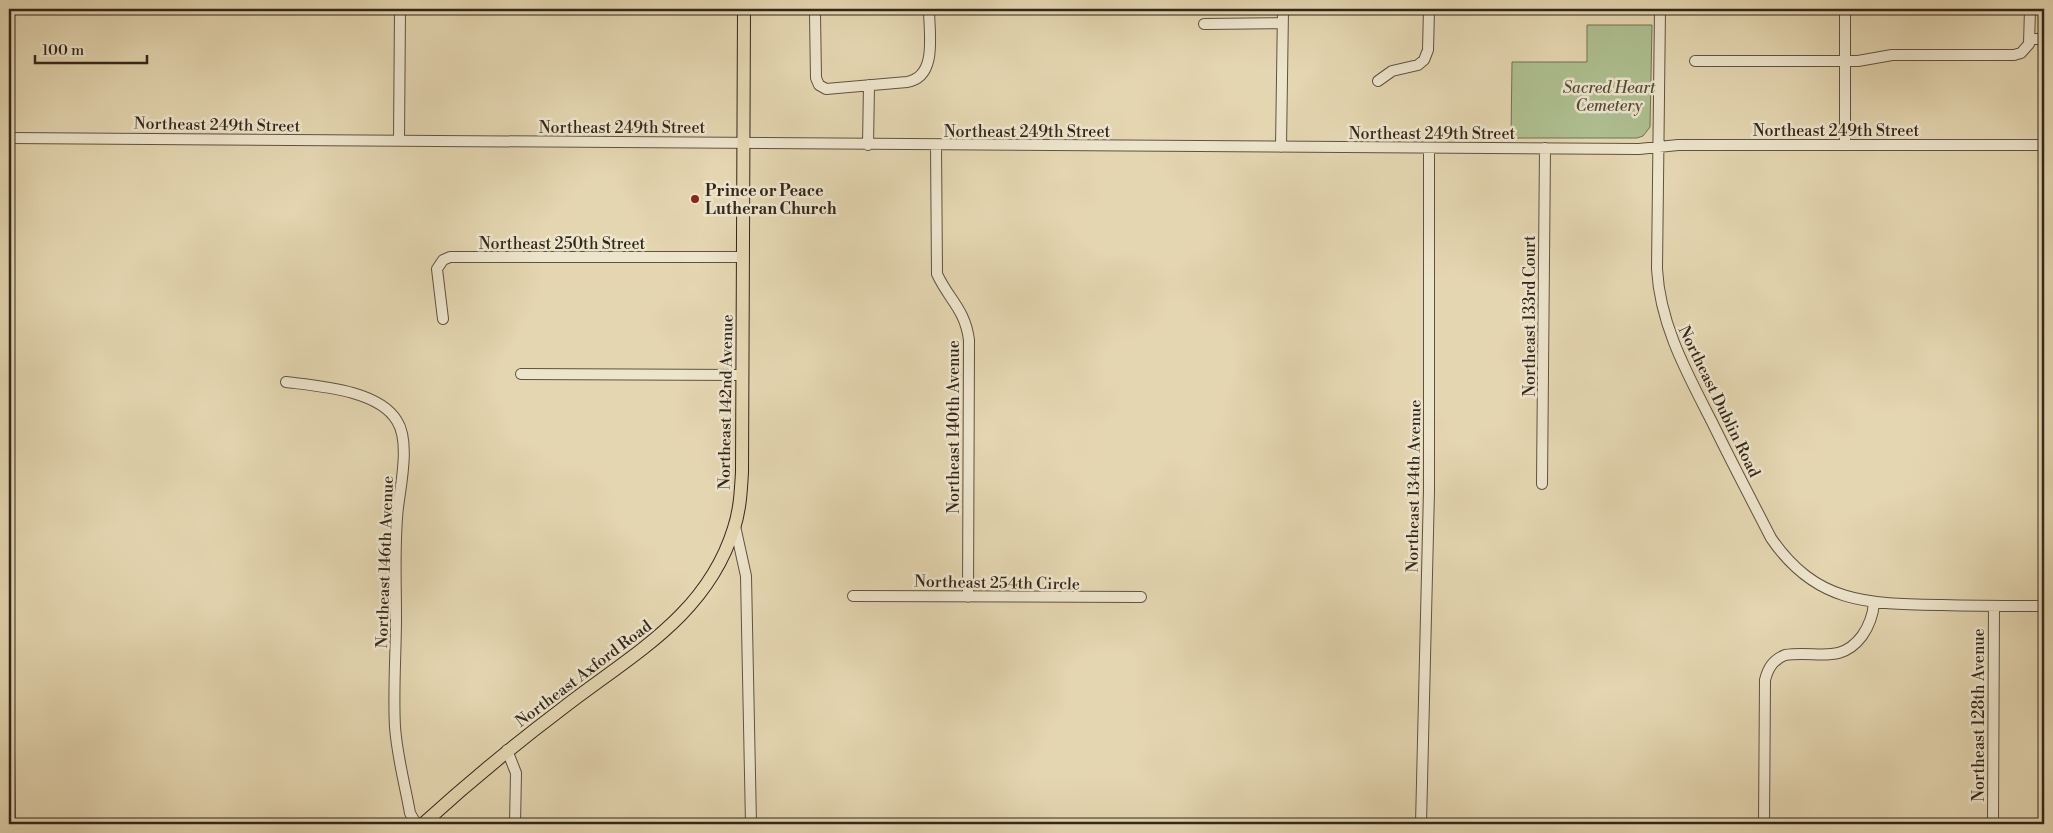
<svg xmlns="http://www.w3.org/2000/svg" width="2053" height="833" font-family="'Libre Bodoni',serif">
<rect width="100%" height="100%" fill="#e4d6b1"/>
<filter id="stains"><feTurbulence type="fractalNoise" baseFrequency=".004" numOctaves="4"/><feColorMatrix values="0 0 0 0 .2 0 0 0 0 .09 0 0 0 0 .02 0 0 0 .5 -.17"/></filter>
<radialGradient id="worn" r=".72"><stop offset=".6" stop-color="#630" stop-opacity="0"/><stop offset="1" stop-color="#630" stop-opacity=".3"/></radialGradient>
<path fill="#aebf90" stroke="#707355" d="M 1587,25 L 1652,25 L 1650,127 L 1643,136 L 1637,138 L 1511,138 L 1512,62 L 1587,62 Z"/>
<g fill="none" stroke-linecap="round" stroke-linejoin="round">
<defs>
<path id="minor" d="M 818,9 L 815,14 L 816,78 L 819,85 L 826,89 L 907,82 C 938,77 929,33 929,9
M 1660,9 L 1657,269 C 1660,325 1687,373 1712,422 C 1731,461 1751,499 1771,538 C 1816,604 1868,604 1942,605 C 1976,606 2010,606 2044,606
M 1204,24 L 1282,23
M 2030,39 L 2044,39
M 1695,61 L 1858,61 L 1892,55 L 2014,55 L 2021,53 L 2029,44 L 2030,9
M 1378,81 L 1392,71 L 1418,65 L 1424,60 L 1428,50 L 1429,9
M 9,138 L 1639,149 L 1678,145 L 2044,145
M 399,141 L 400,9
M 868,145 L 869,85
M 936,145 L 937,274 C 949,300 965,309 969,340 L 968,597
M 1845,145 L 1845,9
M 1281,147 L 1283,9
M 443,319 L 437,269 L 443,260 L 450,257 L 742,257
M 521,374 L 742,375
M 286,382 C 318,386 379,390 397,421 C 410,441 401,484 398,507 C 394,543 396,580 396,617 C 396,653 393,691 395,727 C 397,756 405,785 410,813 L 416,824
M 1542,484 L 1545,148
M 735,526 L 746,576 L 751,824
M 853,596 L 1141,597
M 507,750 L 516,773 L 515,824
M 9,751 L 10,824
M 1421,824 L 1429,491 L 1429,148
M 1764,824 L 1765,680 C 1768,668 1773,660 1785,655 C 1817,650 1840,665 1862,636 C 1869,626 1873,615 1874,603
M 1993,824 L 1994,606"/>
<path id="major" d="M 423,824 C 468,783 514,745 563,708 C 631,655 707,616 734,528 C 740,510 741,490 742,472 L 744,9"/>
</defs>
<use href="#minor" stroke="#5f5340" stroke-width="12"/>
<use href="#major" stroke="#33271a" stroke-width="14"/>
<use href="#minor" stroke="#ede4cc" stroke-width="10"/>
<use href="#major" stroke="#e4d6b1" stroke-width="12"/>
</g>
<circle fill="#8f2418" stroke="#ede4cc" stroke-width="2" cx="695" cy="199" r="5"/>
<g text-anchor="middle" stroke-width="5" stroke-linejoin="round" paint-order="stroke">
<g font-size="16" font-style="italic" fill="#524d38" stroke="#ede4cc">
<text x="1609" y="93">Sacred Heart<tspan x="1609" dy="18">Cemetery</tspan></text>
</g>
<g font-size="16" fill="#33271a" stroke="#ede4cc">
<text transform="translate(217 124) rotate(1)" y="6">Northeast 249th Street</text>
<text x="622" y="133">Northeast 249th Street</text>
<text x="1836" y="136">Northeast 249th Street</text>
<text x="1027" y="137">Northeast 249th Street</text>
<text x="1432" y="139">Northeast 249th Street</text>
<text x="562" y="249">Northeast 250th Street</text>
<text transform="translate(1529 316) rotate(-90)" y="6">Northeast 133rd Court</text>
<text transform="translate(1720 401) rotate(64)" y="6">Northeast Dublin Road</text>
<text transform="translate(725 402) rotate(-89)" y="6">Northeast 142nd Avenue</text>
<text transform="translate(953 427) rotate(-90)" y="6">Northeast 140th Avenue</text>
<text transform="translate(1413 486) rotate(-89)" y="6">Northeast 134th Avenue</text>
<text transform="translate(384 562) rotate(-88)" y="6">Northeast 146th Avenue</text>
<text transform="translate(997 582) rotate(1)" y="6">Northeast 254th Circle</text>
<text transform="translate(583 673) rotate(-37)" y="6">Northeast Axford Road</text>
<text transform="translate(1978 715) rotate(-90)" y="6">Northeast 128th Avenue</text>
</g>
<g font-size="16" font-weight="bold" fill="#33271a" stroke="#ede4cc" text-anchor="start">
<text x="705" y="196">Prince or Peace<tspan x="705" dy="18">Lutheran Church</tspan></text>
</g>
</g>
<rect width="2053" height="833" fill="none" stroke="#e4d6b1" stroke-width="30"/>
<rect x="10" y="10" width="2033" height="813" fill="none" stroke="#33271a" stroke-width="2.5"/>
<rect x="15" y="15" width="2023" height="803" fill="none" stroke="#33271a"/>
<path d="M35 55v8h112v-8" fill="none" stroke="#33271a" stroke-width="2.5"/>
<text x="42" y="55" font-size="15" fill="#33271a" stroke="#ede4cc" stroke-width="4" paint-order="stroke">100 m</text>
<rect width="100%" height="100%" filter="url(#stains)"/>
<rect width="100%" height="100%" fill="url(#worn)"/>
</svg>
